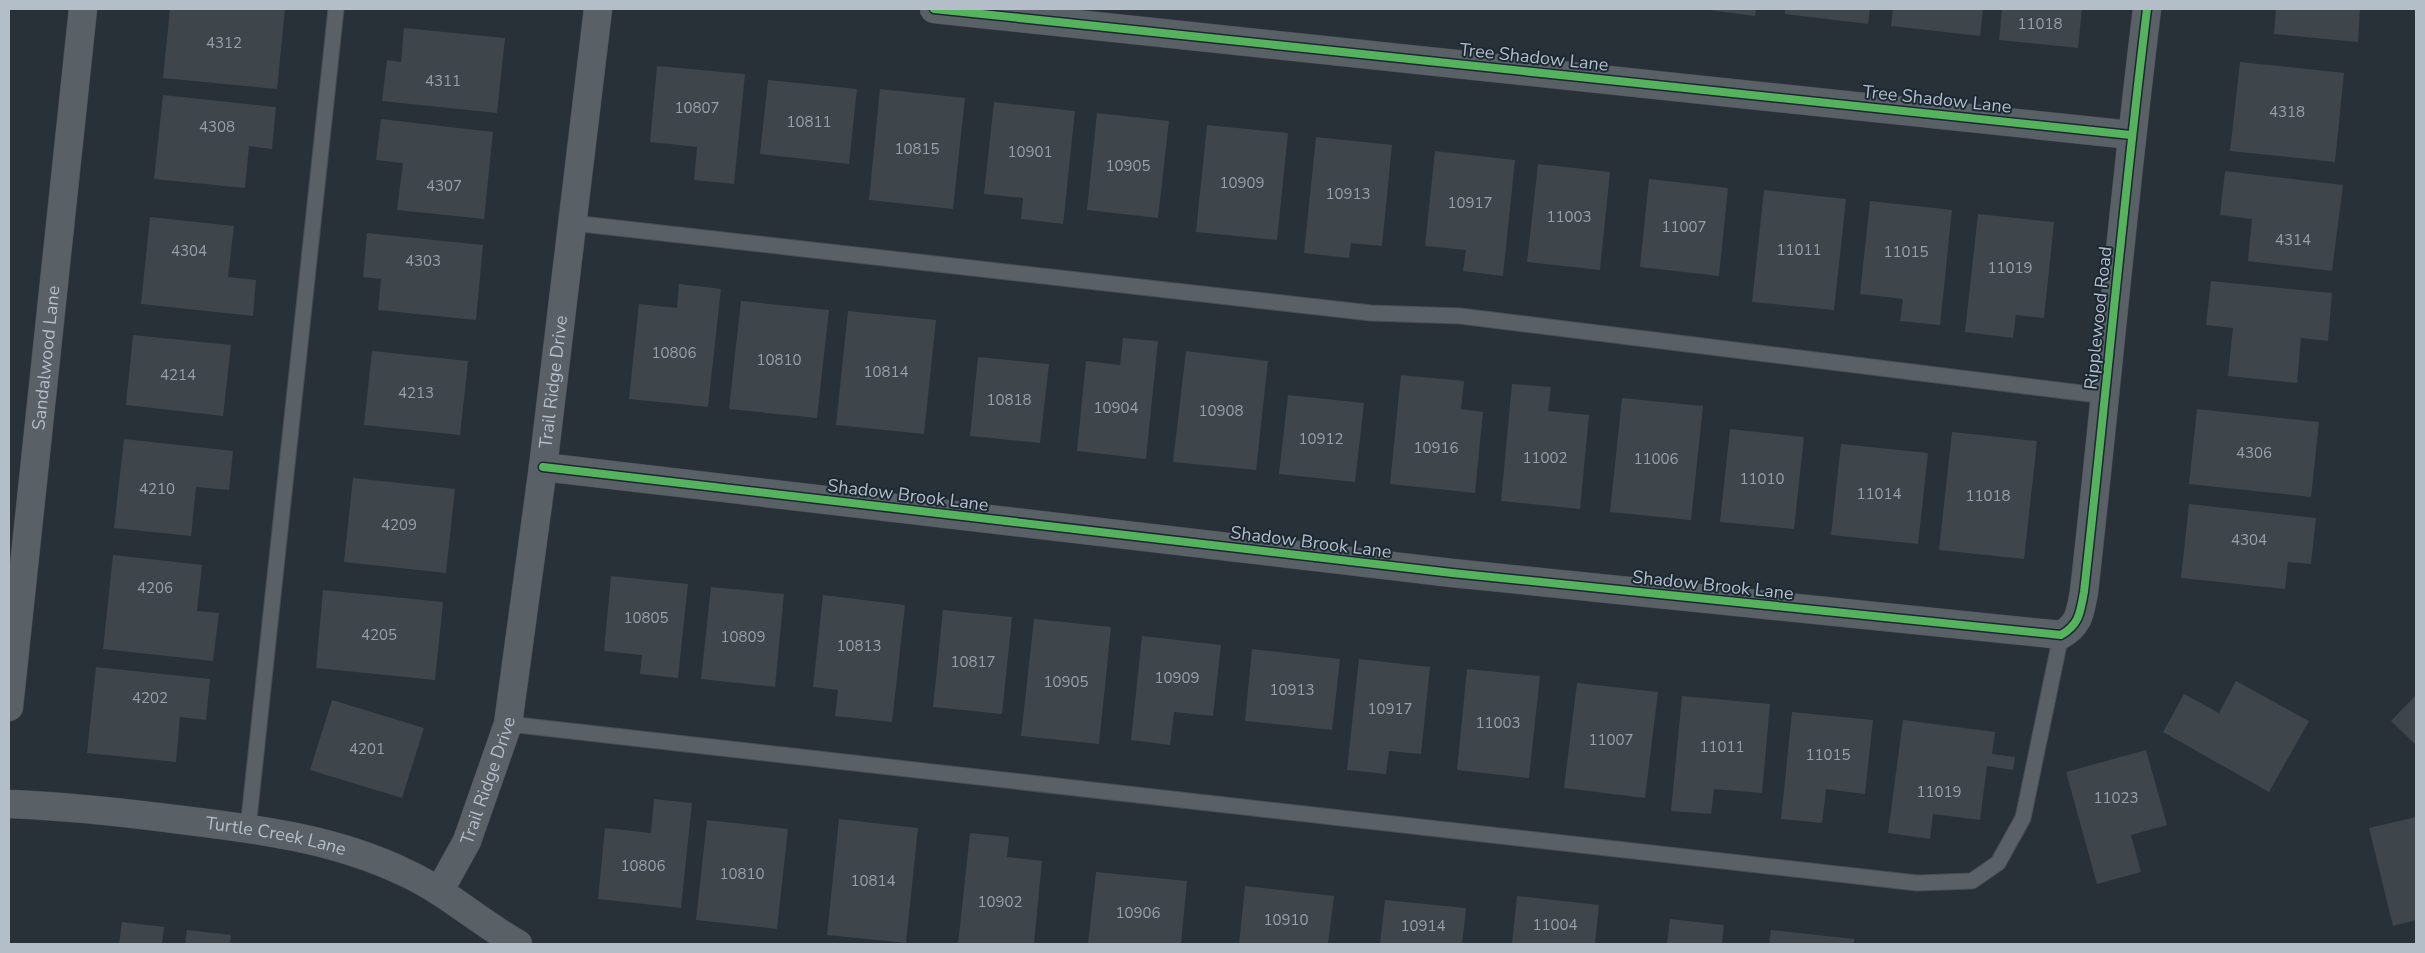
<svg xmlns="http://www.w3.org/2000/svg" width="2425" height="953" font-family="'Nunito Sans',sans-serif">
<rect width="100%" height="100%" fill="#293138"/>
<path fill="#3e454b" d="M 170,9 L 285,9 L 277,89 L 163,78 Z
M 1702,9 L 1756,9 L 1755,16 Z
M 1785,9 L 1870,9 L 1868,24 L 1785,14 Z
M 1893,9 L 1983,9 L 1980,36 L 1891,26 Z
M 2002,9 L 2082,9 L 2078,48 L 1999,40 Z
M 2276,9 L 2360,9 L 2358,42 L 2274,34 Z
M 404,28 L 505,38 L 497,113 L 382,101 L 387,60 L 401,62 Z
M 2240,62 L 2344,73 L 2335,162 L 2230,151 Z
M 657,66 L 745,74 L 734,184 L 694,180 L 697,147 L 650,142 Z
M 768,80 L 857,89 L 849,164 L 760,154 Z
M 880,89 L 965,98 L 953,209 L 869,200 Z
M 163,95 L 276,107 L 272,149 L 249,146 L 245,188 L 154,179 Z
M 994,102 L 1075,111 L 1063,224 L 1021,219 L 1023,198 L 984,194 Z
M 1097,113 L 1169,121 L 1158,218 L 1087,210 Z
M 381,119 L 493,132 L 484,219 L 397,210 L 403,163 L 376,160 Z
M 1207,125 L 1288,133 L 1277,240 L 1196,232 Z
M 1316,137 L 1392,145 L 1382,246 L 1351,243 L 1349,258 L 1304,253 Z
M 1435,151 L 1515,160 L 1503,276 L 1463,271 L 1466,250 L 1425,246 Z
M 1538,164 L 1610,172 L 1600,270 L 1527,262 Z
M 2225,171 L 2343,185 L 2332,271 L 2248,261 L 2252,219 L 2220,215 Z
M 1649,179 L 1728,188 L 1719,276 L 1640,267 Z
M 1764,190 L 1846,199 L 1834,310 L 1752,302 Z
M 1870,201 L 1952,210 L 1940,325 L 1900,321 L 1903,299 L 1860,294 Z
M 1978,214 L 2054,222 L 2044,318 L 2016,315 L 2013,338 L 1965,332 Z
M 150,217 L 234,226 L 228,277 L 256,280 L 253,316 L 141,304 Z
M 367,233 L 483,245 L 476,320 L 378,310 L 381,279 L 363,277 Z
M 2211,281 L 2332,293 L 2328,341 L 2301,338 L 2297,383 L 2228,376 L 2233,328 L 2206,325 Z
M 679,284 L 721,289 L 708,407 L 629,399 L 639,304 L 677,308 Z
M 741,301 L 829,310 L 817,418 L 729,409 Z
M 848,311 L 936,320 L 924,434 L 836,425 Z
M 133,335 L 231,345 L 223,416 L 126,405 Z
M 1123,338 L 1158,341 L 1146,459 L 1077,451 L 1086,361 L 1120,365 Z
M 372,351 L 468,361 L 460,435 L 364,425 Z
M 1186,351 L 1268,361 L 1256,470 L 1173,462 Z
M 978,357 L 1049,364 L 1040,443 L 970,436 Z
M 1401,375 L 1464,381 L 1461,409 L 1483,412 L 1475,493 L 1390,484 Z
M 1512,384 L 1551,387 L 1548,411 L 1589,415 L 1580,509 L 1501,501 Z
M 1288,395 L 1364,403 L 1355,482 L 1279,474 Z
M 1622,398 L 1703,406 L 1691,520 L 1610,512 Z
M 2197,409 L 2319,422 L 2311,497 L 2189,484 Z
M 1730,429 L 1804,437 L 1794,529 L 1720,522 Z
M 1952,432 L 2037,441 L 2024,559 L 1939,550 Z
M 124,439 L 233,451 L 229,490 L 196,487 L 191,536 L 114,528 Z
M 1841,444 L 1928,453 L 1918,544 L 1831,535 Z
M 353,478 L 455,489 L 446,573 L 344,562 Z
M 2189,504 L 2316,518 L 2311,564 L 2288,562 L 2285,589 L 2181,578 Z
M 113,555 L 202,565 L 197,611 L 219,613 L 213,661 L 103,649 Z
M 611,576 L 688,584 L 678,678 L 640,674 L 642,655 L 604,651 Z
M 711,587 L 784,594 L 775,687 L 701,679 Z
M 323,590 L 443,602 L 435,680 L 316,668 Z
M 823,595 L 905,605 L 892,722 L 835,716 L 838,690 L 813,687 Z
M 943,610 L 1012,617 L 1002,714 L 933,707 Z
M 1034,619 L 1111,627 L 1099,744 L 1021,736 Z
M 1142,636 L 1221,645 L 1213,716 L 1174,712 L 1170,745 L 1131,740 Z
M 1252,649 L 1340,659 L 1332,730 L 1245,721 Z
M 1359,659 L 1430,667 L 1421,754 L 1389,751 L 1386,774 L 1347,770 Z
M 96,667 L 210,679 L 206,720 L 180,717 L 176,762 L 87,753 Z
M 1467,669 L 1540,676 L 1529,778 L 1457,770 Z
M 2236,681 L 2309,721 L 2269,792 L 2163,732 L 2184,694 L 2219,713 Z
M 1577,683 L 1658,692 L 1645,798 L 1564,788 Z
M 2416,695 L 2416,745 L 2391,721 Z
M 1682,696 L 1770,704 L 1762,793 L 1714,789 L 1711,814 L 1671,811 Z
M 332,700 L 424,728 L 402,798 L 310,770 Z
M 1792,712 L 1873,720 L 1865,794 L 1826,789 L 1822,823 L 1781,819 Z
M 1903,720 L 1995,732 L 1992,754 L 2015,757 L 2013,770 L 1987,766 L 1980,820 L 1933,814 L 1930,839 L 1888,833 Z
M 2146,750 L 2167,825 L 2131,835 L 2141,872 L 2097,884 L 2066,772 Z
M 654,799 L 692,803 L 681,908 L 598,899 L 605,828 L 651,833 Z
M 2416,817 L 2416,920 L 2393,926 L 2369,828 Z
M 839,819 L 918,828 L 906,943 L 827,935 Z
M 707,820 L 788,829 L 777,929 L 696,920 Z
M 970,833 L 1009,837 L 1007,857 L 1042,861 L 1034,944 L 958,944 Z
M 1096,872 L 1187,881 L 1181,944 L 1088,944 Z
M 1245,886 L 1334,896 L 1328,944 L 1239,944 Z
M 1517,896 L 1599,905 L 1595,944 L 1512,944 Z
M 1385,900 L 1466,908 L 1462,944 L 1380,944 Z
M 1670,919 L 1724,925 L 1722,944 L 1667,944 Z
M 122,922 L 164,927 L 162,944 L 119,944 Z
M 187,930 L 231,935 L 230,944 L 185,944 Z
M 1771,930 L 1854,939 L 1854,944 L 1769,944 Z"/>
<g fill="none" stroke-linecap="round" stroke-linejoin="round">
<defs>
<path id="service" d="M 573,223 L 1371,313 L 1460,316 L 2106,396
M 508,724 L 1917,883 L 1972,881 L 1998,863 L 2023,818 L 2061,635
M 248,828 L 336,9"/>
<g id="minor">
<path d="M 934,9 L 2131,135"/>
<path d="M 543,467 L 1452,573 L 2061,635 C 2080,624 2080,612 2084,592 C 2106,397 2123,203 2147,9"/>
<path id="s1" d="M 9,707 L 83,9"/>
<path id="s2" d="M 9,804 C 70,806 129,813 190,821 C 264,830 338,840 406,873 C 447,892 479,922 518,944"/>
<path id="s3" d="M 440,890 L 467,841 L 508,724 L 543,467 L 598,9"/>
</g>
</defs>
<use href="#service" stroke="#474d53" stroke-width="17"/>
<use href="#minor" stroke="#474d53" stroke-width="29"/>
<use href="#service" stroke="#596066" stroke-width="15"/>
<use href="#minor" stroke="#596066" stroke-width="28"/>
<defs>
<path id="cycleway" d="M 934,9 L 2131,135
M 543,467 L 1452,573 L 2061,635 C 2080,624 2080,612 2084,592 C 2106,397 2123,203 2147,9"/>
</defs>
<use href="#cycleway" stroke="#1c2833" stroke-width="11"/>
<use href="#cycleway" stroke="#56b35d" stroke-width="8"/>
</g>
<g text-anchor="middle" stroke-width="4" stroke-linejoin="round" paint-order="stroke">
<g font-size="15" fill="#96a0aa">
<text x="2040" y="29">11018</text>
<text x="224" y="48">4312</text>
<text x="443" y="86">4311</text>
<text x="697" y="113">10807</text>
<text x="2287" y="117">4318</text>
<text x="809" y="127">10811</text>
<text x="217" y="132">4308</text>
<text x="917" y="154">10815</text>
<text x="1030" y="157">10901</text>
<text x="1128" y="171">10905</text>
<text x="1242" y="188">10909</text>
<text x="444" y="191">4307</text>
<text x="1348" y="199">10913</text>
<text x="1470" y="208">10917</text>
<text x="1569" y="222">11003</text>
<text x="1684" y="232">11007</text>
<text x="2293" y="245">4314</text>
<text x="1799" y="255">11011</text>
<text x="189" y="256">4304</text>
<text x="1906" y="257">11015</text>
<text x="423" y="266">4303</text>
<text x="2010" y="273">11019</text>
<text x="674" y="358">10806</text>
<text x="779" y="365">10810</text>
<text x="886" y="377">10814</text>
<text x="178" y="380">4214</text>
<text x="416" y="398">4213</text>
<text x="1009" y="405">10818</text>
<text x="1116" y="413">10904</text>
<text x="1221" y="416">10908</text>
<text x="1321" y="444">10912</text>
<text x="1436" y="453">10916</text>
<text x="2254" y="458">4306</text>
<text x="1545" y="463">11002</text>
<text x="1656" y="464">11006</text>
<text x="1762" y="484">11010</text>
<text x="157" y="494">4210</text>
<text x="1879" y="499">11014</text>
<text x="1988" y="501">11018</text>
<text x="399" y="530">4209</text>
<text x="2249" y="545">4304</text>
<text x="155" y="593">4206</text>
<text x="646" y="623">10805</text>
<text x="379" y="640">4205</text>
<text x="743" y="642">10809</text>
<text x="859" y="651">10813</text>
<text x="973" y="667">10817</text>
<text x="1177" y="683">10909</text>
<text x="1066" y="687">10905</text>
<text x="1292" y="695">10913</text>
<text x="150" y="703">4202</text>
<text x="1390" y="714">10917</text>
<text x="1498" y="728">11003</text>
<text x="1611" y="745">11007</text>
<text x="1722" y="752">11011</text>
<text x="367" y="754">4201</text>
<text x="1828" y="760">11015</text>
<text x="1939" y="797">11019</text>
<text x="2116" y="803">11023</text>
<text x="643" y="871">10806</text>
<text x="742" y="879">10810</text>
<text x="873" y="886">10814</text>
<text x="1000" y="907">10902</text>
<text x="1138" y="918">10906</text>
<text x="1286" y="925">10910</text>
<text x="1555" y="930">11004</text>
<text x="1423" y="931">10914</text>
</g>
<g font-size="18" fill="#b3bec9" stroke="#1c2833">
<text transform="translate(1534 57) rotate(6)" y="6">Tree Shadow Lane</text>
<text transform="translate(1937 99) rotate(6)" y="6">Tree Shadow Lane</text>
<text transform="translate(2098 318) rotate(-84)" y="6">Ripplewood Road</text>
<text dy="6" stroke="none"><textPath href="#s1" startOffset="351">Sandalwood Lane</textPath></text>
<text dy="6" stroke="none"><textPath href="#s3" startOffset="525">Trail Ridge Drive</textPath></text>
<text transform="translate(908 495) rotate(7)" y="6">Shadow Brook Lane</text>
<text transform="translate(1311 542) rotate(7)" y="6">Shadow Brook Lane</text>
<text transform="translate(1713 585) rotate(6)" y="6">Shadow Brook Lane</text>
<text dy="6" stroke="none"><textPath href="#s3" startOffset="120">Trail Ridge Drive</textPath></text>
<text dy="6" stroke="none"><textPath href="#s2" startOffset="269">Turtle Creek Lane</textPath></text>
</g>
</g>
<rect width="2425" height="953" fill="none" stroke="#b3bec9" stroke-width="20"/>
</svg>
